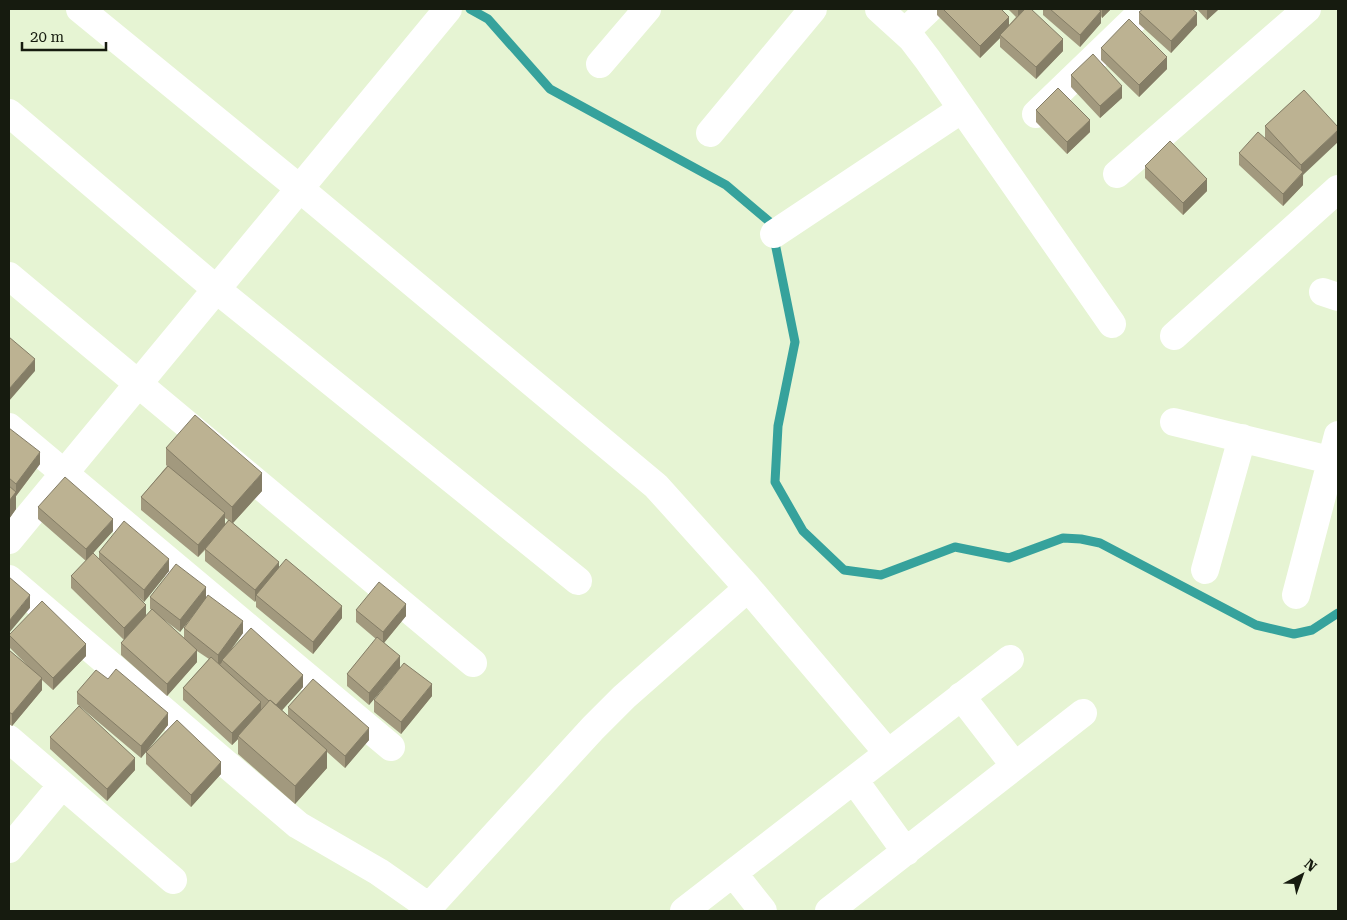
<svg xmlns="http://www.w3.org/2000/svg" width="1347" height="920" font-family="'Roboto Serif',serif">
<rect width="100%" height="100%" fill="#e6f4d3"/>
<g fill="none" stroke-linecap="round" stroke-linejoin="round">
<path stroke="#36a29c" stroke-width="9" d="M 470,9 L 488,19 L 550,89 L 726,185 L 771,223 L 795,342 L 778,426 L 775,482 L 803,531 L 844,570 L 881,575 L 955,547 L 1009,558 L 1063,538 L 1081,539 L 1100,543 L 1256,625 L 1294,634 L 1312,630 L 1338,613"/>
<path stroke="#fff" stroke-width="28" d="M 80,9 L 299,188 L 656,486 L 748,588 L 888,753
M 879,9 L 912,39 L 928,60 L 1112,324
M 905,32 L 929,9
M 600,64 L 647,9
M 9,113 L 216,289 L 578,581
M 1036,114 L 1145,9
M 710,133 L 813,9
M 1117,174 L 1307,9
M 774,234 L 962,109
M 9,276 L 473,663
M 1323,292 L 1338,297
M 1174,336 L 1338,189
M 1174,422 L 1338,462
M 9,427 L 391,747
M 9,540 L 448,9
M 1205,570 L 1242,438
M 9,579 L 298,825 L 379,872 L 429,907 L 593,728 L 624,697 L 748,588
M 1296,595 L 1338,435
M 961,696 L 1015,766
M 9,739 L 173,880
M 854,780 L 906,852
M 9,849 L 62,785
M 733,873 L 763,911
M 684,911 L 1010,659
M 829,911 L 1083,713"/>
</g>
<path fill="#a2997e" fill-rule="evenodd" d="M 937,9 L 1001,9 L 1009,25 L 1016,17 L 1008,9 L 1031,9 L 1063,51 L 1036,79 L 1000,47 L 1000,38 L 980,58 L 937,15 Z
M 1043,9 L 1111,9 L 1102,18 L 1101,16 L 1101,23 L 1080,47 L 1043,15 Z
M 1197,9 L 1219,9 L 1207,20 Z
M 1139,12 L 1197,25 L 1171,53 L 1139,24 Z
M 1101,48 L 1167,69 L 1139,97 L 1101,60 Z
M 1071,75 L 1122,98 L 1100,118 L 1071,87 Z
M 1304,90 L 1303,185 L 1283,206 L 1239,165 L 1239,153 L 1265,138 L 1265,126 Z
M 1036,110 L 1090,132 L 1067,154 L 1036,122 Z
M 1145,166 L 1207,191 L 1183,215 L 1145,178 Z
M 9,428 L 40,464 L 16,496 L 16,509 L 9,519 Z
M 166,448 L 262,491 L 233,523 L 279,568 L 342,618 L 313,654 L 256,607 L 256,600 L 255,602 L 205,561 L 205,550 L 198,557 L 141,510 L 141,497 L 167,466 L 166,465 ZM 225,518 L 228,520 L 225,524 Z
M 38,507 L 113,531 L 93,553 L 99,559 L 99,552 L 169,571 L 144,602 L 133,592 L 146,616 L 152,610 L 150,609 L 150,597 L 206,598 L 243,633 L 231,650 L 303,687 L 282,710 L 288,716 L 288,707 L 369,740 L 345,768 L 327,752 L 327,768 L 295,804 L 238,754 L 238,739 L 232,745 L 183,700 L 183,688 L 209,659 L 197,651 L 197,662 L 167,696 L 121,655 L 121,643 L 132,632 L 124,640 L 71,588 L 71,576 L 86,561 L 38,519 ZM 197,610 L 184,628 L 184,638 L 159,616 L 180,632 Z
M 356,610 L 406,616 L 384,643 L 400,668 L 369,705 L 347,686 L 347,674 L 376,639 L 356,622 Z
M 9,635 L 86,656 L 53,690 L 42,680 L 42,690 L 12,726 L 9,724 L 9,650 L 27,665 L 9,647 Z
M 108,679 L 168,725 L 146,752 L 221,774 L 191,807 L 146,764 L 146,752 L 141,758 L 77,704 L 77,692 Z
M 432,696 L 401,734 L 374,712 L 374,700 Z
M 50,737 L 135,770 L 107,801 L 50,749 Z"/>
<path fill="#847d66" d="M 1018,9 L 1029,9 L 1018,19 Z
M 1102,9 L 1111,9 L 1102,18 Z
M 1207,9 L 1219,9 L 1207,20 Z
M 1101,11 L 1101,23 L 1080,47 L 1080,35 Z
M 1197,13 L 1197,25 L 1171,53 L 1171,41 Z
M 1009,17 L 1009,29 L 1000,35 L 1000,38 L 980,58 L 980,46 Z
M 1063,39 L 1063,51 L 1036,79 L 1036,67 Z
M 1167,57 L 1167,69 L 1139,97 L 1139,85 Z
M 1122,86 L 1122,98 L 1100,118 L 1100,106 Z
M 1090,120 L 1090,132 L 1067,154 L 1067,142 Z
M 1338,130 L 1338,142 L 1303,175 L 1303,185 L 1283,206 L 1283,194 L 1301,175 L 1301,165 Z
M 1207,179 L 1207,191 L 1183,215 L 1183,203 Z
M 35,359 L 35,371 L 9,401 L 9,389 Z
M 40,452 L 40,464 L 16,496 L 16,509 L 9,519 L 9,501 L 16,492 L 16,484 Z
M 262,473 L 262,491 L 232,524 L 232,507 Z
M 225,513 L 225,525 L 198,557 L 198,545 Z
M 113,519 L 113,531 L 86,561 L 86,549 Z
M 169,559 L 169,571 L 144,602 L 144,590 Z
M 279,562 L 279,574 L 256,595 L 256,600 L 255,602 L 255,590 Z
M 206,587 L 206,599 L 180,632 L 180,620 Z
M 30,595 L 30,608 L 9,633 L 9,621 Z
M 406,604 L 406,616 L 383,644 L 383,632 Z
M 146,605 L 146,617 L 124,640 L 124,628 Z
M 342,606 L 342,618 L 313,654 L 313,642 Z
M 243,621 L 243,633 L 223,660 L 222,660 L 222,662 L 218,667 L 218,655 Z
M 86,644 L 86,656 L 53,690 L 53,678 Z
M 197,650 L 197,662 L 167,696 L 167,684 Z
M 400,656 L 400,668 L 369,705 L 369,693 Z
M 303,675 L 303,687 L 275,718 L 275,706 Z
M 42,678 L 42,690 L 12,726 L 12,714 Z
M 432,684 L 432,696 L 401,734 L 401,722 Z
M 261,702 L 261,714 L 238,736 L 238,739 L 232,745 L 232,733 Z
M 168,713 L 168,725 L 141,758 L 141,746 Z
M 369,728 L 369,740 L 345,768 L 345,756 Z
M 327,750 L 327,768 L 295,804 L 295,786 Z
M 135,758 L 135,770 L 107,801 L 107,789 Z
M 221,762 L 221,774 L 191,807 L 191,795 Z"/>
<path fill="#bcb292" stroke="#847d66" d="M 943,9 L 1001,9 L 1009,17 L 980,46 Z
M 1025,9 L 1031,9 L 1063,39 L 1036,67 L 1000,35 Z
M 1050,9 L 1098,9 L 1101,11 L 1080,35 Z
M 1143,9 L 1192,9 L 1197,13 L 1171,41 L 1139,12 Z
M 1129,19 L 1167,57 L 1139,85 L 1101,48 Z
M 1093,54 L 1122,86 L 1100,106 L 1071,75 Z
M 1058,88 L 1090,120 L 1067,142 L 1036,110 Z
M 1304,90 L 1338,127 L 1338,130 L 1301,165 L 1265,126 Z
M 1258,132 L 1303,172 L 1283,194 L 1239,153 Z
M 1170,141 L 1207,179 L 1183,203 L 1145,166 Z
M 9,337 L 35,359 L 9,389 Z
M 195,415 L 262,473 L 232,507 L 166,448 Z
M 9,428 L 40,452 L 16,484 L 9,478 Z
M 168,466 L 225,513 L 198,545 L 141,497 Z
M 65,477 L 113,519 L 86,549 L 38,507 Z
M 9,486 L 16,492 L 9,501 Z
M 229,520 L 279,562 L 255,590 L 205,549 Z
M 124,521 L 169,559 L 144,590 L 99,552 Z
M 93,553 L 146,605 L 124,628 L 71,576 Z
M 286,559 L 342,606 L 313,642 L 256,595 Z
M 176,564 L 206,587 L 180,620 L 150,597 Z
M 9,577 L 30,595 L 9,621 Z
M 379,582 L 406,604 L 383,632 L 356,610 Z
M 208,595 L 243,621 L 218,655 L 184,628 Z
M 42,601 L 86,644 L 53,678 L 9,635 Z
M 152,609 L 197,650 L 167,684 L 121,643 Z
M 251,628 L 303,675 L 276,705 L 270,700 L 269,701 L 222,660 Z
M 377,637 L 400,656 L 369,693 L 347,674 Z
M 9,650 L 42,678 L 12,714 L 9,712 Z
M 211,657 L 261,702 L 232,733 L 183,688 Z
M 404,663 L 432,684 L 401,722 L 374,700 Z
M 116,669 L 168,713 L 141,746 L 77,692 L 96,670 L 108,679 Z
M 313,679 L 369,728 L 345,756 L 288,707 Z
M 270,700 L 327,750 L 295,786 L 238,736 Z
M 79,706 L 135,758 L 107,789 L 50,737 Z
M 177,720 L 221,762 L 191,795 L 146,752 Z"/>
<rect width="1347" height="920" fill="none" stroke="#161b0f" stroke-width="20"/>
<g transform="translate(1302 875) rotate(41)" stroke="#e6f4d3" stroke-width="4" paint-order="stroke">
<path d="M0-4L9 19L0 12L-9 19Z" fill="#161b0f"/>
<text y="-8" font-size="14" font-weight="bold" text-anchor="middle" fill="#161b0f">N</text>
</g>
<path d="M22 42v8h84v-8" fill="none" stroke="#161b0f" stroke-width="2.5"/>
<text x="30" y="42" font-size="15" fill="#161b0f" stroke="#e6f4d3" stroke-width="4" paint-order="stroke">20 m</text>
</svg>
